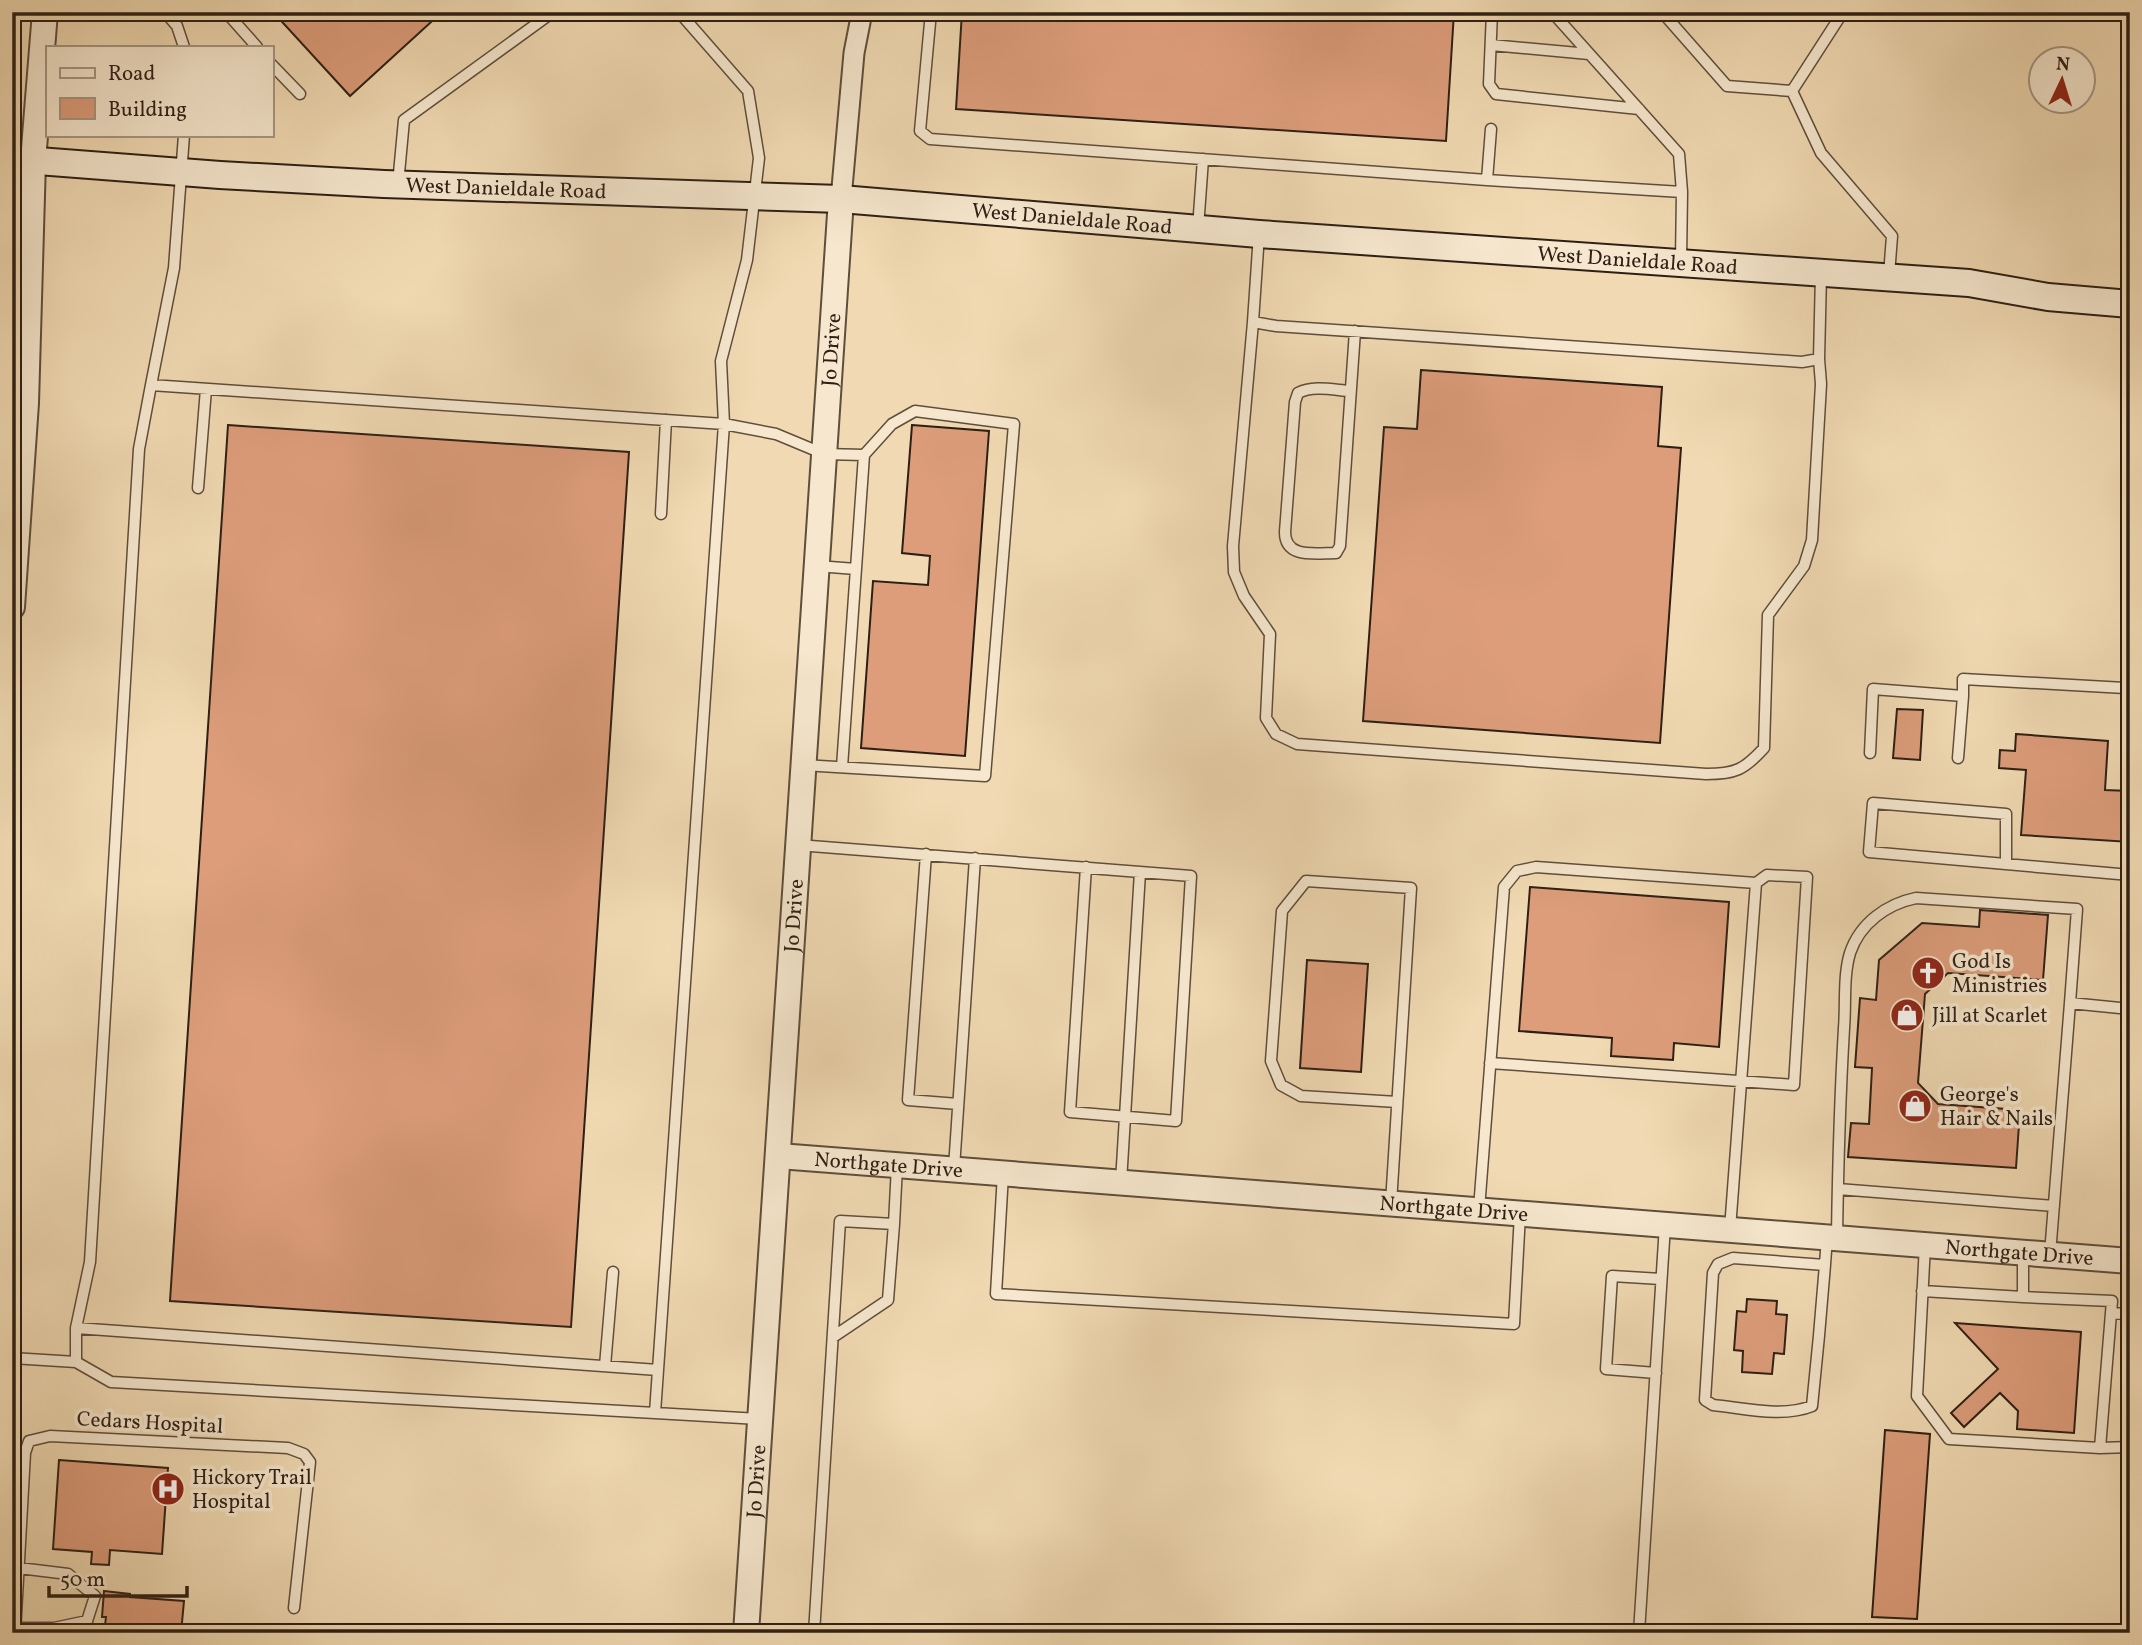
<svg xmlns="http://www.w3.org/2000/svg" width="2142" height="1645" font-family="Vollkorn,serif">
<rect width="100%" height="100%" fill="#f1dab3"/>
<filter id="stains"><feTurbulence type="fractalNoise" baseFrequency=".00286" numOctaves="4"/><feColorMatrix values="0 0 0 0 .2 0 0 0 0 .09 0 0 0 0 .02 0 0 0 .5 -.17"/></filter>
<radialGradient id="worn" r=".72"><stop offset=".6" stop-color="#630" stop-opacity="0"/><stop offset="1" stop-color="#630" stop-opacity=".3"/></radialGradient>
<path fill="#dd9d7b" stroke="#2d1f15" stroke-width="2" d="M 273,12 L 442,12 L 350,96 Z
M 962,12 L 1454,12 L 1446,141 L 956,109 Z
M 1421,370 L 1662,387 L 1658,446 L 1681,448 L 1660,743 L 1363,721 L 1384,427 L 1417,429 Z
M 228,425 L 629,452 L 571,1327 L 170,1301 Z
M 912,425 L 989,431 L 965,756 L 861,748 L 873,581 L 928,585 L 930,556 L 902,553 Z
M 1897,709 L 1923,710 L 1920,760 L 1893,758 Z
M 2016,734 L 2108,741 L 2105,790 L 2130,791 L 2130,842 L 2021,835 L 2026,770 L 1999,768 L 2000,750 L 2015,751 Z
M 1530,887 L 1729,902 L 1719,1047 L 1674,1043 L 1673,1060 L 1611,1056 L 1612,1038 L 1519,1031 Z
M 1980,910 L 2048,915 L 2043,980 L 1948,973 L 1925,994 L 1918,1083 L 1938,1104 L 2020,1110 L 2016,1168 L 1848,1157 L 1851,1123 L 1869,1124 L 1872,1068 L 1855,1067 L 1860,998 L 1876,1000 L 1879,960 L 1922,923 L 1979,927 Z
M 1307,960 L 1368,964 L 1361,1072 L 1300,1068 Z
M 1747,1299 L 1777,1301 L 1776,1314 L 1787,1315 L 1784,1354 L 1774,1353 L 1772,1374 L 1742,1372 L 1743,1351 L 1734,1350 L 1737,1311 L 1746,1312 Z
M 1955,1323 L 2081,1332 L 2074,1433 L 2017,1429 L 2018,1411 L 2000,1393 L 1964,1427 L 1951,1413 L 1998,1369 Z
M 1885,1430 L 1930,1434 L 1917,1619 L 1872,1617 Z
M 59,1460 L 168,1468 L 162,1554 L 110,1550 L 109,1565 L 91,1564 L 92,1552 L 53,1549 Z
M 104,1591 L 130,1594 L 130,1597 L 184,1601 L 181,1633 L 104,1633 L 106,1617 L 102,1617 Z"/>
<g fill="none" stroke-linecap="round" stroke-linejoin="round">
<defs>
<path id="service" d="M 165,12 L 177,26 L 184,47
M 226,12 L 257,47
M 931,12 L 920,131 L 930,139 L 1487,180 L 1682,192 L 1679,154 L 1552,12
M 1492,12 L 1489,84 L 1496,94 L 1639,109
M 1662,12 L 1727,86 L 1792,91 L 1821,153 L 1892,236 L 1889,275
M 1491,45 L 1589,54
M 271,64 L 300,94
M 1792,91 L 1843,12
M 184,135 L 174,268 L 151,385 L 724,424 L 776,434 L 824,454 L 864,455
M 1487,180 L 1491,129
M 398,184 L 404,120 L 553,12
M 1198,228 L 1203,159
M 1259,234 L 1253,322 L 1276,326 L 1802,362 L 1819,359 L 1821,274
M 1681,261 L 1682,192
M 1253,322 L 1233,546 L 1234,572 L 1244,596 L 1270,634 L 1266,718 L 1276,734 L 1297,744 L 1706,774 C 1735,774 1744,770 1764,748 L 1768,615 L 1804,566 L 1812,540 L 1821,384 L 1819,359
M 151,385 L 139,449 L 90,1262 L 76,1328 L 658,1370 L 724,424 L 721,361 L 747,260 L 759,158 L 748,91 L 679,12
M 1350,391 C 1334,390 1313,385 1298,393 L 1295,402 L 1285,532 C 1285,559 1315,553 1336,553 L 1340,546 L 1355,331
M 198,488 L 206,389
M 661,514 L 666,420
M 817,566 L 856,569
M 1870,753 L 1873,689 L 1963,696 L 1963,679 L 2125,688 L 2130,692
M 1958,758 L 1963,696
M 803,765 L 985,776 L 1014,424 L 915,411 L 892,424 L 864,455 L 842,767
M 798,845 L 1191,876 L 1176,1121 L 1070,1112 L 1086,867
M 926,854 L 908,1100 L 958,1104
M 2006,864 L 2006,814 L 1873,803 L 1869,852 L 2130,875
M 1490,1063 L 1794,1085 L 1807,877 L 1767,875 L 1756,883
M 954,1168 L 975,858
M 1003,1174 L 996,1294 L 1514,1324 L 1520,1214
M 1121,1182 L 1140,872
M 1838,1189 L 2054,1206
M 1391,1203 L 1411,888 L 1306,881 L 1282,911 L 1271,1061 L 1281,1085 L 1301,1096 L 1397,1102
M 1479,1209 L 1504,887 L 1517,871 L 1536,867 L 1756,883 L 1730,1229
M 894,1224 L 897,1166
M 1837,1236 C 1838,1167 1840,1097 1844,1028 C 1846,1005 1843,976 1850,953 C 1860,923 1887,904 1916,898 L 2077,909 L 2070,1003
M 1925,1245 L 1917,1396 L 1949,1439 L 2100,1448 L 2130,1447
M 2023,1253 L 2023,1297 L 2112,1301 L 2111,1313 L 2130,1314
M 2050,1254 L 2070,1003 L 2130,1009
M 1825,1265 L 1733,1258 L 1718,1264 L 1713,1273 L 1705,1400 L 1713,1405 C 1744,1408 1782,1418 1812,1406 C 1818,1350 1823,1294 1827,1237
M 1922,1291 L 2023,1297
M 12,1358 L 76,1362 L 76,1328
M 76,1362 L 111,1382 L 655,1413 L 658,1370
M 605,1366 L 613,1272
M 1656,1373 L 1606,1369 L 1612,1276 L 1661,1279
M 655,1413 L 759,1419
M 2100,1448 L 2111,1313
M 15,1628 L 54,1628 L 87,1621 L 95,1596 L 68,1574 L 19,1568
M 15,1633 L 25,1453 L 29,1441 L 50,1436 L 288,1448 L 304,1454 L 310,1462 L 294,1608
M 814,1633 L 840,1221 L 894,1224 L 888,1300 L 833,1337
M 1639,1633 L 1665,1225"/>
<path id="minor" d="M 841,199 L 854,53 L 862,12"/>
<g id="tertiary">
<path d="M 12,607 L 26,403 L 33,161 L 45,12"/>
<path id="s1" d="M 779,1156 L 2130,1261"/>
<path id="s2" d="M 746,1633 L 841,199"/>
</g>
<g id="secondary">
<path id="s3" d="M 12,159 L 220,175 L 384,184 L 841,199 L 1259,234 L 1969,283 L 2048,297 L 2130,304"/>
</g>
</defs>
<use href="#service" stroke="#5e4e3c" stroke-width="13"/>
<use href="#minor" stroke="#5e4e3c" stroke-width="23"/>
<use href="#tertiary" stroke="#5e4e3c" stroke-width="28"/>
<use href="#secondary" stroke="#2d1f15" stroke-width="30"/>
<use href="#service" stroke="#f6e7ce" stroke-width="10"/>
<use href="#minor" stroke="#f6e7ce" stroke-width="19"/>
<use href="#tertiary" stroke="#f6e7ce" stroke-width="24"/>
<use href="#secondary" stroke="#f6e7ce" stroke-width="26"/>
</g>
<defs>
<symbol id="church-disc" viewBox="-11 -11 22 22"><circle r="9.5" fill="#8f2418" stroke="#f6e7ce"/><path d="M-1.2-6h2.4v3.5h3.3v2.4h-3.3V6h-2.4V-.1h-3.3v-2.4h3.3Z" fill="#fff"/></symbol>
<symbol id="shop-disc" viewBox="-11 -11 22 22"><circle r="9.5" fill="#8f2418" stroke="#f6e7ce"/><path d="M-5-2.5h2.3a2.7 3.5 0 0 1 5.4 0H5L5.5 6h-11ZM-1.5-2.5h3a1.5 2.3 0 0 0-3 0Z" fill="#fff"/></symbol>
<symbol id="hospital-disc" viewBox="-11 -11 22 22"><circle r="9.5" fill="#8f2418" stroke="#f6e7ce"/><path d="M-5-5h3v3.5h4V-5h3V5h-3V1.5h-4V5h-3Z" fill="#fff"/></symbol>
</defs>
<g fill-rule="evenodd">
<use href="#church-disc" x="1909" y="954" width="38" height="38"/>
<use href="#shop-disc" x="1888" y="996" width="38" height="38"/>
<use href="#shop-disc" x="1896" y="1087" width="38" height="38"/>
<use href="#hospital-disc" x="149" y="1470" width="38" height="38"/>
</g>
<g text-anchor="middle" stroke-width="7" stroke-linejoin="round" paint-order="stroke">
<g font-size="21" fill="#2d1f15" stroke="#f6e7ce">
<text dy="7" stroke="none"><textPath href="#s3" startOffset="495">West Danieldale Road</textPath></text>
<text dy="7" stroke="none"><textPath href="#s3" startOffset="1062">West Danieldale Road</textPath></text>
<text dy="7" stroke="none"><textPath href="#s3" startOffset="1629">West Danieldale Road</textPath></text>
<text dy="7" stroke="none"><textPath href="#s2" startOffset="1286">Jo Drive</textPath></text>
<text dy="7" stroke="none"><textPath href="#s2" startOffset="719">Jo Drive</textPath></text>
<text dy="7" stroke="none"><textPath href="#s1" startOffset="110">Northgate Drive</textPath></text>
<text dy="7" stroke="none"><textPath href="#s1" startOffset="677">Northgate Drive</textPath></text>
<text dy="7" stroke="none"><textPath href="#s1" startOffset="1244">Northgate Drive</textPath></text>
<text transform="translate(150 1422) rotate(3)" y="7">Cedars Hospital</text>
<text dy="7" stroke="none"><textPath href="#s2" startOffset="152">Jo Drive</textPath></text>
</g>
<g font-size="21" fill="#2d1f15" stroke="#f6e7ce" text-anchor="start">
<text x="1952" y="968">God Is<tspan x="1952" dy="24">Ministries</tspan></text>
<text x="1932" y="1022">Jill at Scarlet</text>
<text x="1940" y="1101">George's<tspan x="1940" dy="24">Hair &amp; Nails</tspan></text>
<text x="192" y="1484">Hickory Trail<tspan x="192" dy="24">Hospital</tspan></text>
</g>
</g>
<rect width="2142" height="1645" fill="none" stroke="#f1dab3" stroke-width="42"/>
<rect x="14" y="14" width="2114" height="1617" fill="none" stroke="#2d1f15" stroke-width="3.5"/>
<rect x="21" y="21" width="2100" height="1603" fill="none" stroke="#2d1f15" stroke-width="2"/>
<rect x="46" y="46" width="228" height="91" fill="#f6e7ce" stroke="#a69784" stroke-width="2"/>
<rect x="60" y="68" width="35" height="10" fill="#f6e7ce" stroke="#a69784" stroke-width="2"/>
<text x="108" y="80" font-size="21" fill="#2d1f15">Road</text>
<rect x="60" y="98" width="35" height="21" fill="#dd9d7b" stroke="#a69784" stroke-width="2"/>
<text x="108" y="116" font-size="21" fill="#2d1f15">Building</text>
<g transform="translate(2062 80) rotate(4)"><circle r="33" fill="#f6e7ce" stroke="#a69784" stroke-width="2"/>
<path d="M0-5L12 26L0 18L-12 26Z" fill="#8f2418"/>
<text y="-10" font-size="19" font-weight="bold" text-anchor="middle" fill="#2d1f15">N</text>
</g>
<path d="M49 1586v10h138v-10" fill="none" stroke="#2d1f15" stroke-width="3.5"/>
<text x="60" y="1586" font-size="21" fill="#2d1f15" stroke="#f6e7ce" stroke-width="5" paint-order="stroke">50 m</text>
<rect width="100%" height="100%" filter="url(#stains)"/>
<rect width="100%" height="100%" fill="url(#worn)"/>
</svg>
